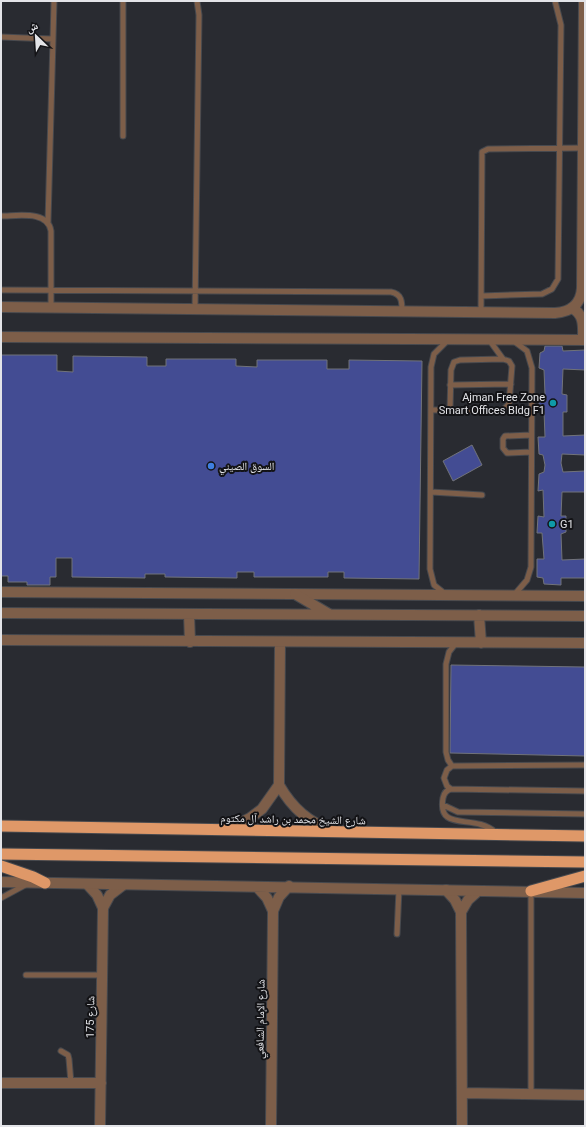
<svg xmlns="http://www.w3.org/2000/svg" width="586" height="1127" font-family="Roboto,'Noto Naskh Arabic',sans-serif">
<rect width="100%" height="100%" fill="#292b31"/>
<path fill="#434c93" stroke="#71737a" d="M 545,346 L 562,346 L 563,351 L 585,350 L 585,370 L 563,369 L 562,394 L 567,395 L 567,412 L 563,412 L 563,436 L 585,435 L 585,455 L 562,454 L 561,463 L 563,472 L 585,471 L 585,492 L 562,492 L 561,516 L 566,516 L 566,532 L 561,534 L 562,560 L 585,559 L 585,578 L 561,578 L 561,585 L 544,584 L 543,578 L 537,577 L 537,559 L 544,559 L 542,533 L 537,533 L 538,516 L 544,517 L 543,490 L 538,491 L 539,474 L 544,472 L 545,465 L 543,455 L 539,454 L 538,437 L 545,437 L 544,411 L 539,411 L 539,395 L 545,394 L 544,370 L 539,368 L 540,353 L 544,351 Z
M 1,355 L 57,355 L 57,371 L 73,372 L 73,356 L 147,357 L 147,366 L 166,366 L 166,359 L 236,359 L 236,366 L 257,367 L 257,360 L 327,360 L 327,369 L 349,369 L 349,360 L 422,361 L 419,579 L 344,578 L 344,572 L 328,572 L 328,577 L 254,577 L 254,572 L 237,572 L 237,578 L 165,577 L 165,574 L 145,574 L 145,578 L 72,577 L 72,558 L 56,558 L 56,577 L 50,577 L 50,585 L 27,585 L 27,582 L 8,582 L 8,576 L 1,576 Z
M 472,445 L 482,465 L 453,481 L 443,461 Z
M 451,665 L 585,667 L 585,756 L 450,753 Z"/>
<g fill="none" stroke-linecap="round" stroke-linejoin="round">
<defs>
<path id="service" d="M 1,37 L 53,39 L 54,1
M 123,136 L 123,1
M 1,216 C 17,216 48,210 51,231 L 51,308
M 48,222 L 53,39
M 1,290 L 391,292 C 402,294 402,302 402,311
M 481,296 L 542,294 L 552,289 L 558,279 L 561,25 L 555,1
M 195,309 L 199,15 L 197,1
M 481,312 L 482,152 L 488,149 L 583,148
M 490,341 L 503,359 L 509,361 L 512,366 L 509,404 L 504,409 L 498,411 L 450,410 L 451,370 L 454,362 L 460,360 L 503,359
M 450,385 L 511,384
M 431,410 L 450,410
M 531,452 L 507,453 L 503,448 L 503,439 L 505,436 L 531,435
M 431,492 L 482,495
M 444,593 L 434,585 L 430,569 L 431,367 L 434,354 L 447,341
M 515,594 L 527,580 L 531,567 L 532,368 L 527,351 L 515,342
M 452,766 L 448,760 L 446,752 L 446,664 L 449,652 L 456,643
M 451,789 L 447,786 L 444,778 L 447,770 L 452,766 L 585,765
M 443,805 L 458,812 L 585,814
M 495,832 C 474,813 437,833 443,798 C 444,793 447,790 451,789 L 585,791
M 531,891 L 531,1094
M 1,898 L 27,884
M 397,934 L 399,889
M 26,975 L 102,975
M 61,1051 L 68,1055 L 69,1059 L 71,1083"/>
<path id="minor" d="M 1,307 L 555,313 C 571,312 581,304 582,288 L 584,1
M 572,308 C 585,315 583,327 583,340
M 1,337 L 585,340
M 1,592 L 585,596
M 87,884 L 97,895 L 103,908 L 100,1126
M 446,890 L 455,900 L 461,912 L 462,1126
M 103,908 L 110,895 L 123,885
M 461,912 L 468,900 L 478,891
M 1,1083 L 101,1083
M 462,1093 L 585,1095"/>
<path id="tertiary" d="M 295,594 L 329,614
M 1,613 L 585,616
M 189,614 L 190,642
M 479,615 L 481,643
M 1,640 L 585,643
M 279,785 C 291,806 308,823 332,830
M 227,830 L 250,818 L 262,809 L 279,785 L 280,643
M 1,882 L 585,893
M 257,887 L 267,898 L 273,911
M 271,1126 L 273,911 L 279,897 L 289,886"/>
<path id="trunk" d="M 1,826 L 585,836
M 1,854 L 585,862
M 1,866 L 33,877 L 45,883
M 531,891 L 585,876"/>
</defs>
<use href="#service" stroke="#47494e" stroke-width="7"/>
<use href="#minor" stroke="#47494e" stroke-width="12"/>
<use href="#tertiary" stroke="#47494e" stroke-width="12"/>
<use href="#trunk" stroke="#47494e" stroke-width="13"/>
<use href="#service" stroke="#7d5e49" stroke-width="5"/>
<use href="#minor" stroke="#7d5e49" stroke-width="10"/>
<use href="#tertiary" stroke="#7d5e49" stroke-width="10"/>
<use href="#trunk" stroke="#df9868" stroke-width="11"/>
</g>
<g fill="#0f9aa8" stroke="#131316" stroke-width="1.5">
<circle cx="553" cy="403" r="4"/>
<circle cx="552" cy="524" r="4"/>
</g>
<circle fill="#3f7fe0" stroke="#131316" stroke-width="1.5" cx="211" cy="466" r="4"/>
<g text-anchor="middle" stroke-width="4" stroke-linejoin="round" paint-order="stroke">
<g font-size="11" fill="#e3e4e8" stroke="#131316" text-anchor="start">
<text x="545" y="401" text-anchor="end">Ajman Free Zone<tspan x="545" dy="13">Smart Offices Bldg F1</tspan></text>
<text x="219" y="470">السوق الصيني</text>
<text x="560" y="528">G1</text>
</g>
<g font-size="11" fill="#e3e4e8" stroke="#131316">
<text transform="translate(293 819) rotate(1)" y="4">شارع الشيخ محمد بن راشد آل مكتوم</text>
<text transform="translate(90 1017) rotate(-89)" y="4">شارع 175</text>
<text transform="translate(260 1019) rotate(-89)" y="4">شارع الإمام الشافعي</text>
</g>
</g>
<rect width="586" height="1127" fill="none" stroke="#e3e4e8" stroke-width="4"/>
<g transform="translate(36 36) rotate(335)" stroke="#131316" stroke-width="3" paint-order="stroke">
<path d="M0-3L7 15L0 10L-7 15Z" fill="#e3e4e8"/>
<text y="-6" font-size="11" font-weight="bold" text-anchor="middle" fill="#e3e4e8">ش</text>
</g>
</svg>
